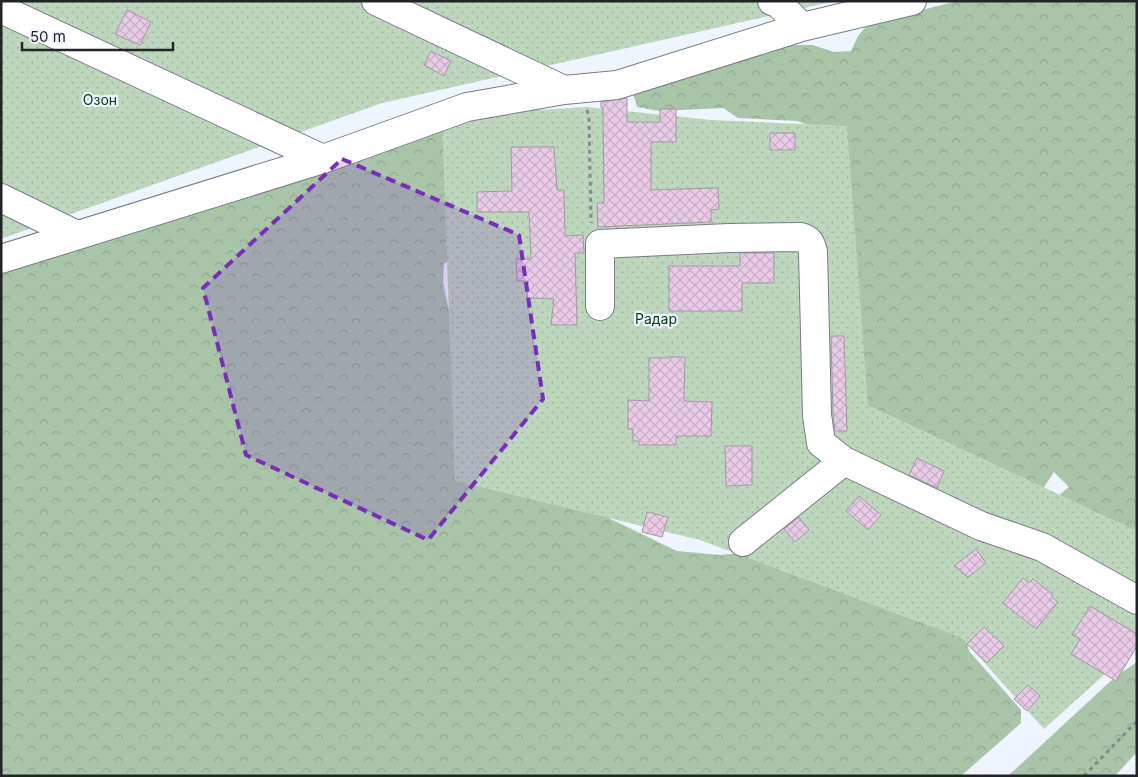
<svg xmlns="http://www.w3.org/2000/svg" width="1138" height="777" font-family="Inter,sans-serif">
<defs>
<pattern id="forest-crowns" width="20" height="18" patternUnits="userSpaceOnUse" patternTransform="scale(1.25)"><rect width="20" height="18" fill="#a8c5a8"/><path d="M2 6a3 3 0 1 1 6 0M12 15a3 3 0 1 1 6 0" fill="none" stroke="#90a991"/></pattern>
<pattern id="park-dots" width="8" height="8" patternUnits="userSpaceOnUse" patternTransform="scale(1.25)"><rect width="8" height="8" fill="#bdd7bd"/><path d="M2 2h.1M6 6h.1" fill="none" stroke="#a2b8a2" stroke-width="1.8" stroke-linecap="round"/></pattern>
<pattern id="building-cross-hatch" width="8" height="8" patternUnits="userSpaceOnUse" patternTransform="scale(1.25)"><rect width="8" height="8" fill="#e9cbe8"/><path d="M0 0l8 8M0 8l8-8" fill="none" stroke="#c8aec7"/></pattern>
</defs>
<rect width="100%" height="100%" fill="#eff5ff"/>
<path fill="url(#forest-crowns)" d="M 957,1 L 1137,1 L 1137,537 L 1056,498 L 1069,487 L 1054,472 L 1037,498 L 866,421 L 822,130 L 797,121 L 738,118 L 723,108 L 659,111 L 637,107 L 633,92 L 791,45 L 813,45 L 834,52 L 851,51 L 858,36 L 868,24 Z
M 539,104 L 542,120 L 457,259 L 444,263 L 443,283 L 452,325 L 488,460 L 677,551 L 720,555 L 750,552 L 963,630 L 969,651 L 1021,710 L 1021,723 L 961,776 L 1,776 L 1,259 L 393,119 Z
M 1137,662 L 1137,752 L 1115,776 L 1008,776 L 1115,677 Z"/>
<path fill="url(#park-dots)" d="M 1,1 L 835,1 L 382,103 L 1,239 Z
M 586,107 L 712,120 L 847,126 L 868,405 L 1137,531 L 1137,645 L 1044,729 L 962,638 L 700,540 L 455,481 L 442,116 Z"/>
<path fill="url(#building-cross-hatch)" stroke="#a199a0" d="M 127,10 L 151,22 L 140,45 L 115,34 Z
M 431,51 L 451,61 L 444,76 L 424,65 Z
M 627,98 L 627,122 L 660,122 L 660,109 L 676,109 L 676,142 L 651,142 L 651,190 L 718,188 L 719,209 L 711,210 L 711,222 L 598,227 L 597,203 L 604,203 L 603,108 L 601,108 L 601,102 Z
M 770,133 L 795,133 L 795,150 L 770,150 Z
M 511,147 L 554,147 L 557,190 L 564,190 L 565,236 L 583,235 L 584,253 L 575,253 L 577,325 L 551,325 L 554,299 L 527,298 L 528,281 L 517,281 L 516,259 L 531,259 L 529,212 L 477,212 L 477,192 L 512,191 Z
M 740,253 L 774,253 L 774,283 L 742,283 L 742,311 L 669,311 L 669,266 L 740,266 Z
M 831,336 L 844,336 L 847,431 L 835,431 L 833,414 Z
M 667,357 L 685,357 L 684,401 L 712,402 L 711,436 L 676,436 L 676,445 L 639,445 L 639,441 L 633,441 L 633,429 L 628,429 L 628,400 L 649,401 L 649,358 L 667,358 Z
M 725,446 L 752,446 L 752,485 L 726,486 Z
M 917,458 L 944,471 L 937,488 L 909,475 Z
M 859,496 L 881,515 L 868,530 L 846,511 Z
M 647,512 L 668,517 L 662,537 L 642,532 Z
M 799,517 L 809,530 L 795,542 L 784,529 Z
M 976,549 L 986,563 L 968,577 L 954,566 Z
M 1023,578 L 1029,583 L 1033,579 L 1052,594 L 1052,597 L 1058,602 L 1036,629 L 1003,603 Z
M 1090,606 L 1137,634 L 1137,646 L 1116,681 L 1071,654 L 1080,639 L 1072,635 Z
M 984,627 L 1004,646 L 987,663 L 967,644 Z
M 1028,685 L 1040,696 L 1027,711 L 1014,699 Z"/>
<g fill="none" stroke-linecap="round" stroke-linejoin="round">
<defs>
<path id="minor" d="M 376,1 L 564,90
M 772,1 L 779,4 L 802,27
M 1,9 L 323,159
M 1,198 L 77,235
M 1,259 L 323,159 L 467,107 L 564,90 L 617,85 L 802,27 L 912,1
M 600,306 L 600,244 L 729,238 L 800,237 C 809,239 811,243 813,252 L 817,415 L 821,443 L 844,461 L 981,526 L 1042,547 L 1137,600
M 743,542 L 844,461"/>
</defs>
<use href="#minor" stroke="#777c85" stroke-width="30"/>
<path stroke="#85898f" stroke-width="3" stroke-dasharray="4 4" stroke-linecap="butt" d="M 587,110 L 589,116 L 591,223
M 1084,776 L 1137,721"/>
<use href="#minor" stroke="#fff" stroke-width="28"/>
</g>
<path fill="#7b2cbf" fill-opacity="0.2" stroke="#7b2cbf" stroke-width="4" stroke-dasharray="10 6" stroke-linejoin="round" d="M 342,159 L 519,235 L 543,399 L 428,540 L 246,455 L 203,288 Z"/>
<g text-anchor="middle" stroke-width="4.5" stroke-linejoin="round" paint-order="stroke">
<g font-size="14" fill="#09360f" stroke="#eff5ff">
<text x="100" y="105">Озон</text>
<text x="656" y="324">Радар</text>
</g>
</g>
<rect width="1138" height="777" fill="none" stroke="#222428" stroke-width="5"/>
<path d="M22 42v8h151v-8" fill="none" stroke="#222428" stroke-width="2.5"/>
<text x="30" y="42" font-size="15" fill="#222428" stroke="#eff5ff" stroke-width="4" paint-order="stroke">50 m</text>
</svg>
